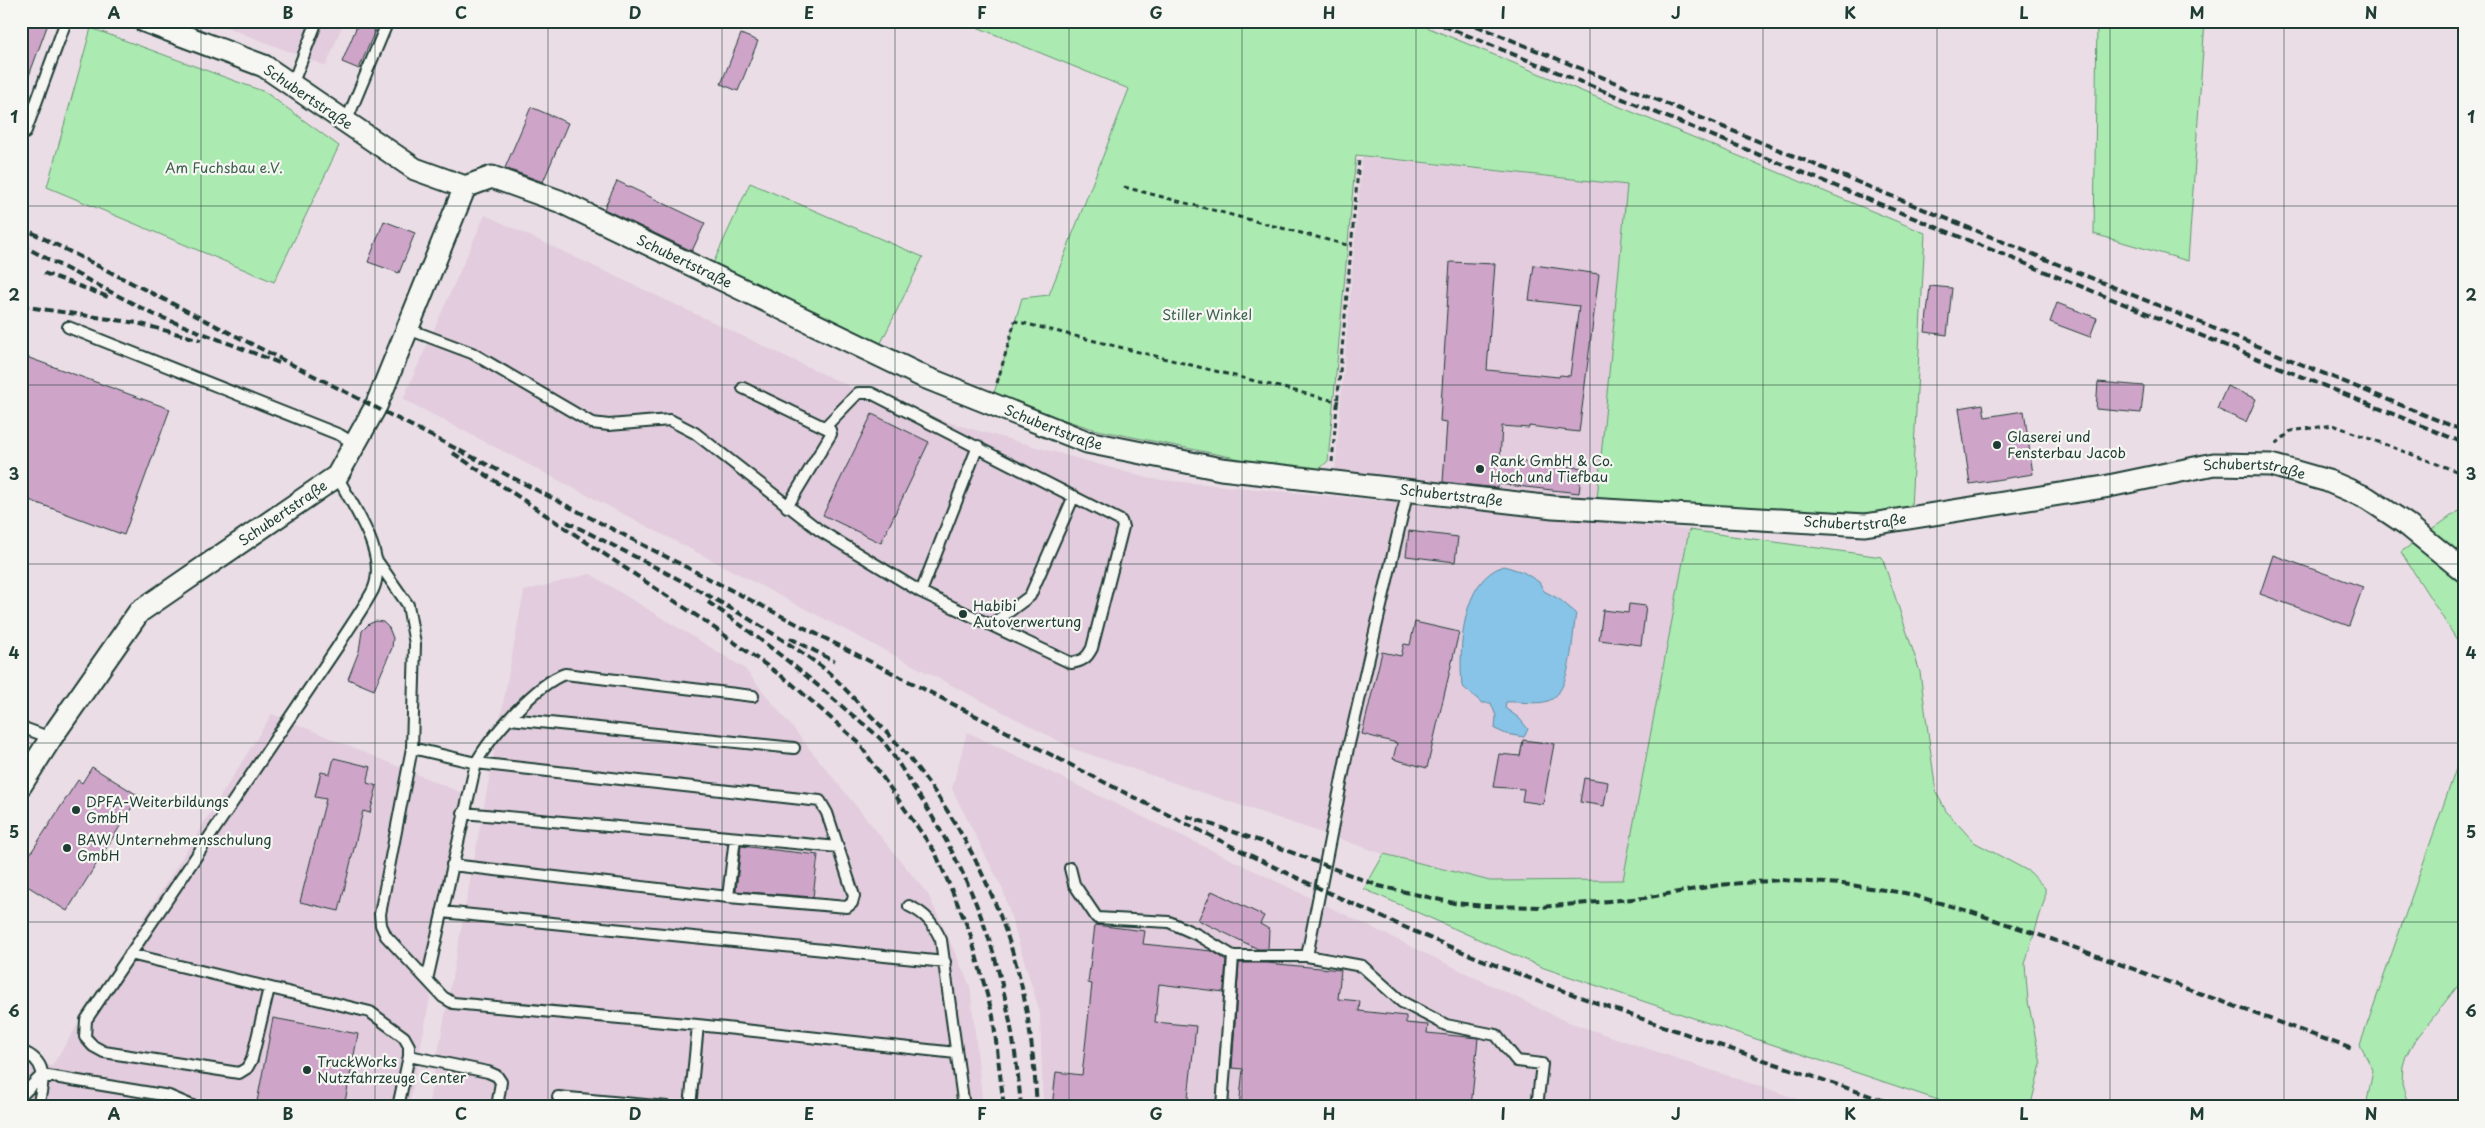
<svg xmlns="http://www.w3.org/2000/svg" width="2485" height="1128" font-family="'Playpen Sans',sans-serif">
<rect width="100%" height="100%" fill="#eadde6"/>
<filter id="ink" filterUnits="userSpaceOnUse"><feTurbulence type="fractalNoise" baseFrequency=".02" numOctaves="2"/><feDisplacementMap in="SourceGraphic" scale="10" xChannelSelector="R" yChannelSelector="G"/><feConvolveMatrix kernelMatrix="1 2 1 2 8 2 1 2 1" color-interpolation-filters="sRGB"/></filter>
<g filter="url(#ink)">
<path fill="#e2ccdd" d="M 211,21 L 344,21 L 326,66 Z
M 1362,157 L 1628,185 L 1597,499 L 1335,471 Z
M 485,215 L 893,407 L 1151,479 L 1689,530 L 1623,880 L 1490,881 L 1384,854 L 1074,749 L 403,399 Z
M 590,574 L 744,668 L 929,896 L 970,986 L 983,1107 L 428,1107 L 524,591 Z
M 272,714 L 469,796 L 409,1107 L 21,1107 L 21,1057 L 52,1066 Z
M 967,732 L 1565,1021 L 1821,1107 L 1043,1107 L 1040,1013 L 1003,890 L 952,789 Z"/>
<path fill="#abeab1" stroke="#659472" d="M 962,21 L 1412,21 L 1925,233 L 1911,508 L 1862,513 L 1597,499 L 1627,185 L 1356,155 L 1328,461 L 1314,474 L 1093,429 L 993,397 L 1022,298 L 1049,295 L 1129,89 Z
M 2097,21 L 2205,21 L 2188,261 L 2094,234 Z
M 91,28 L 265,92 L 339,146 L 274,282 L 47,187 Z
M 750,183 L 923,257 L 878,349 L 711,268 Z
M 2458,511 L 2464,514 L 2464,651 L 2401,552 Z
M 1689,530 L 1882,557 L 1920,672 L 1936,792 L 1946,811 L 1974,842 L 2030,872 L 2045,888 L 2045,898 L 2025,964 L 2028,1001 L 2041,1064 L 2032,1100 L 2038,1107 L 1959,1107 L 1544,968 L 1364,889 L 1384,854 L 1490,881 L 1623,880 Z
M 2464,746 L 2464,978 L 2413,1043 L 2406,1056 L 2403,1066 L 2402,1084 L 2409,1107 L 2366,1107 L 2373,1070 L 2360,1045 Z"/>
<path fill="#88c3e8" stroke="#5e8da0" d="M 1504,566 L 1523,572 L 1539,582 L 1544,591 L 1559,599 L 1576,613 C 1572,635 1572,693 1548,701 C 1536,705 1519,701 1506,702 L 1505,708 L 1519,718 L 1528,729 L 1524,737 L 1506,734 L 1495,729 L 1496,716 L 1491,703 L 1482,703 L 1462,686 C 1459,649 1461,579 1504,566 Z"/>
<path fill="#cea4c9" stroke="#1f3d34" d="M 21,21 L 49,21 L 23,92 L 21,92 Z
M 359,21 L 379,21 L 359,69 L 342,62 Z
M 741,34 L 758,41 L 738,91 L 721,84 Z
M 531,107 L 568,123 L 543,182 L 505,168 Z
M 617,181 L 705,223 L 692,251 L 604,209 Z
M 384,221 L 415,233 L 399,273 L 368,262 Z
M 1450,262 L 1495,264 L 1487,370 L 1559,377 L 1560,375 L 1570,376 L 1579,306 L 1529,300 L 1534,265 L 1599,274 L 1579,432 L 1529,426 L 1529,428 L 1502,426 L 1500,459 L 1582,468 L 1579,493 L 1498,484 L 1498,488 L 1443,482 L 1447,422 L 1440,421 Z
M 1930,286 L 1952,288 L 1947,335 L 1925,332 Z
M 2057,303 L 2097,318 L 2090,337 L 2050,322 Z
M 21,355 L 170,409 L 124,535 L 21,497 Z
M 2098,382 L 2144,386 L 2141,413 L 2096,409 Z
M 2227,386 L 2256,399 L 2246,422 L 2217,409 Z
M 1983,404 L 1985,417 L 2024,411 L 2033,474 L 1970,484 L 1959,408 Z
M 872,414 L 929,442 L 881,543 L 823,515 Z
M 1409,531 L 1458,537 L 1455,562 L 1406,556 Z
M 2273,555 L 2363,587 L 2349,626 L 2260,594 Z
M 1629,604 L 1646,606 L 1641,645 L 1599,640 L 1603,610 L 1628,613 Z
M 376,621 L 383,622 L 389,628 L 393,638 L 392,648 L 374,690 L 348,679 L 359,651 L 362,631 L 369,624 Z
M 1415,622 L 1459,632 L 1427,768 L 1393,759 L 1397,743 L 1362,734 L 1382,652 L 1401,656 L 1404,644 L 1410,645 Z
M 1523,740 L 1554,744 L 1543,804 L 1522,801 L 1524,789 L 1493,787 L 1499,754 L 1520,756 Z
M 334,758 L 371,767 L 367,783 L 377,786 L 370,813 L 363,811 L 339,911 L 300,902 L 326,799 L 315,797 L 321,772 L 330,774 Z
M 92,767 L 139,796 L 67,911 L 21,882 L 21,868 L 78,780 L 82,783 Z
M 1584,778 L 1608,782 L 1604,806 L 1580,802 Z
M 741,846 L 818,855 L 813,897 L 736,891 Z
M 1212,891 L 1264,916 L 1260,924 L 1269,929 L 1268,949 L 1258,949 L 1198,920 Z
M 1095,925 L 1145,931 L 1143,944 L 1212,951 L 1226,960 L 1224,992 L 1159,984 L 1155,1022 L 1196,1026 L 1187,1107 L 1052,1107 L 1056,1072 L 1082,1075 L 1092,984 L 1088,983 Z
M 1239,963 L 1267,963 L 1341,970 L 1338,999 L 1360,1001 L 1359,1011 L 1406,1016 L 1406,1023 L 1428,1025 L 1427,1033 L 1478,1038 L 1471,1107 L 1239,1107 L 1243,1069 L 1232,1068 Z
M 273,1018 L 358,1034 L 344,1107 L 256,1107 Z"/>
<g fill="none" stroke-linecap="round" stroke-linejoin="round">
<defs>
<path id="lane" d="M 292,85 L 317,21
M 346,122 L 388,21
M 21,135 L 25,133 L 66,21
M 68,327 L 340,435 L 355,444
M 408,329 L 472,353 L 592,423 L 609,425 L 670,420 L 695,433 L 819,530 L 921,592 L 1071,663 C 1083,661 1087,658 1092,648 L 1123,527 L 1121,521 L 871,393 L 858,393 L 826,426
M 743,388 L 830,430 L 831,434 L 787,507
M 1408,490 L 1348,748 L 1307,956 L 1362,966 L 1402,1002 L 1446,1025 L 1496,1035 L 1517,1061 L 1542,1064 L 1537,1107
M 378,562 L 408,605 L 415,644 L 412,748 L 380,914 L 381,925 L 386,936 L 443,997 L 453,1003 L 698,1025 L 956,1053
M 921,592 L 978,446
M 991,625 L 1030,596 L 1074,496
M 510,719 L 794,748
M 21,727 L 51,738
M 412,748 L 476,763 L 820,801 L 827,813 L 854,896 L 852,903 L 847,907 L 728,897 L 452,865
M 463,813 L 838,847
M 1070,868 L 1074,884 L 1097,918 L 1169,922 L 1198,935 L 1233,956
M 728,897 L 735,838
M 909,906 C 926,914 933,923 941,940 L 964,1107
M 442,912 L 945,962
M 130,954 L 370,1012 L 404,1037 L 409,1046 L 409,1056 L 398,1107
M 427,980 L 476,763 C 490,737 537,683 565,674 L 753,696
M 269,988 L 252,1059 L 247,1068 L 239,1073 L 104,1052 L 93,1046 L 85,1037 L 86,1020 L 338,646 C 349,628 363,609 373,590 C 389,555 353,507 337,476
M 21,1051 C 50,1062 43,1082 38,1107
M 409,1056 L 488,1072 L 497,1076 L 501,1082 L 497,1107
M 21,1096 L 42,1075 L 169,1096 L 195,1107
M 558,1097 L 667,1107
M 690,1107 L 698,1025
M 1222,1107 L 1233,956 L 1307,956"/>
<g id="street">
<path id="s1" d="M 465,187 L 492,177 L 559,201 L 924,377 L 1087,442 L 1221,469 L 1553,507 L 1865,525 L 2104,487 L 2214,464 L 2271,465 L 2328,481 L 2367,498 L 2406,524 L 2464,571"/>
<path id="s2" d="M 21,785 L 51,738 L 139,612 L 337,476 L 376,406 L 465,187 L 415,169 L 264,66 L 144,21"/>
</g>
</defs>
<use href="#lane" stroke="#1f3d34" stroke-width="14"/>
<use href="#street" stroke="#1f3d34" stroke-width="25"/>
<path stroke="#1f3d34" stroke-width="3" stroke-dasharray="5 4" stroke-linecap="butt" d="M 1124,187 L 1351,246
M 997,383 L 1015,321 L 1339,402
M 2276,444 L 2291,431 L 2333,425 L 2464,474
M 1332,462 L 1359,159"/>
<use href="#lane" stroke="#f6f6f2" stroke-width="10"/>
<use href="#street" stroke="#f6f6f2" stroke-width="21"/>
<path stroke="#1f3d34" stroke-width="4" stroke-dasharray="8 4" stroke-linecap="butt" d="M 1432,21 L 2464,443
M 1465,21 L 2464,431
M 21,227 C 307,371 592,519 877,665 C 1063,760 1247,860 1439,942 C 1590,1006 1748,1053 1902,1107
M 21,245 L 153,314 L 282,364
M 44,273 L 111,298
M 21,306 L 137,323 L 201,340
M 453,453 L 706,622 L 791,683 L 858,742 L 935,852 L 969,930 L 993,1016 L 1004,1107
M 567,522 C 653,566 740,608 818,664 C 835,676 849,694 864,709 C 936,778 989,868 1016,964 C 1029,1010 1034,1059 1037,1107
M 708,602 C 756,635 801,670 845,709 C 858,720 874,731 885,744 C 896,758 906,776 916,791 C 983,892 1011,987 1021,1107
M 790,638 L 834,661
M 1186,816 L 1275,846 L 1379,886 L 1454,903 L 1485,906 L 1541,907 L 1644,898 L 1719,885 L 1780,880 L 1843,884 L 1905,893 L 1968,911 L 2051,939 L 2352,1049"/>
</g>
</g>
<path fill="none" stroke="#1f3d34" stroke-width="1" stroke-opacity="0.55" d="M 201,21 L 201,1107M 375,21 L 375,1107M 548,21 L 548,1107M 722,21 L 722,1107M 895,21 L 895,1107M 1069,21 L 1069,1107M 1242,21 L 1242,1107M 1416,21 L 1416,1107M 1590,21 L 1590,1107M 1763,21 L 1763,1107M 1937,21 L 1937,1107M 2110,21 L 2110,1107M 2284,21 L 2284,1107M 21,206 L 2464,206M 21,385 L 2464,385M 21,564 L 2464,564M 21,743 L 2464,743M 21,922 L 2464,922"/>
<g fill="#1f3d34" stroke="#f6f6f2" stroke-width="2">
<circle cx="1997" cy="445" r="5"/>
<circle cx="1480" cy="469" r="5"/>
<circle cx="963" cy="614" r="5"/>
<circle cx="76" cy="810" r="5"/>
<circle cx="67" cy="848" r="5"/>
<circle cx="307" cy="1070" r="5"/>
</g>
<g text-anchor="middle" stroke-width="4.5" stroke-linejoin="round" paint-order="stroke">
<g font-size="14" fill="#1f3d34" stroke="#f6f6f2">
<text transform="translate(308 97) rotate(34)" y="5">Schubertstraße</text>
<text dy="5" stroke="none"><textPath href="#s1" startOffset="239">Schubertstraße</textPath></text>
<text dy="5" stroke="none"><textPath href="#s1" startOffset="644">Schubertstraße</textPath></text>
<text dy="5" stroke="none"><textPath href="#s1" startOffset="1859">Schubertstraße</textPath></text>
<text dy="5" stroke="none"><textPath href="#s1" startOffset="1049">Schubertstraße</textPath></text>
<text dy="5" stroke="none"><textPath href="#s2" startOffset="384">Schubertstraße</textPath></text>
<text dy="5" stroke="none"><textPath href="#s1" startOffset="1454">Schubertstraße</textPath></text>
</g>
<g font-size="14" fill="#3b604d" stroke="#f6f6f2">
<text x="224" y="173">Am Fuchsbau e.V.</text>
<text x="1207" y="320">Stiller Winkel</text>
</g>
<g font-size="14" fill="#1f3d34" stroke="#f6f6f2" text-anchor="start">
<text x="2007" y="442">Glaserei und<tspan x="2007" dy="16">Fensterbau Jacob</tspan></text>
<text x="1490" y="466">Rank GmbH &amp; Co.<tspan x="1490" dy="16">Hoch und Tiefbau</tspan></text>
<text x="973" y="611">Habibi<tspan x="973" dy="16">Autoverwertung</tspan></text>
<text x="86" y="807">DPFA-Weiterbildungs<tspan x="86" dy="16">GmbH</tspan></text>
<text x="77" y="845">BAW Unternehmensschulung<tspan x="77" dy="16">GmbH</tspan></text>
<text x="317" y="1067">TruckWorks<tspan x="317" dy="16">Nutzfahrzeuge Center</tspan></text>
</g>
</g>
<rect width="2485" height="1128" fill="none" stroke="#f6f6f2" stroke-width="55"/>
<rect x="28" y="28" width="2430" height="1072" fill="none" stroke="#1f3d34" stroke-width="2"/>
<g font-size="16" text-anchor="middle" font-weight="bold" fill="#1f3d34">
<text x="114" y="19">A</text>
<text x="288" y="19">B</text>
<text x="461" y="19">C</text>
<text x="635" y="19">D</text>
<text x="809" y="19">E</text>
<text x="982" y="19">F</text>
<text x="1156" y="19">G</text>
<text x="1329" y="19">H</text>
<text x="1503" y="19">I</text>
<text x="1676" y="19">J</text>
<text x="1850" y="19">K</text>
<text x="2024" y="19">L</text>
<text x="2197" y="19">M</text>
<text x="2371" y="19">N</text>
<text x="14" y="123">1</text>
<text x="2471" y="123">1</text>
<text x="14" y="301">2</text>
<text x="2471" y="301">2</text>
<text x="14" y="480">3</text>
<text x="2471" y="480">3</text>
<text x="14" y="659">4</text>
<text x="2471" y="659">4</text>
<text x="14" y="838">5</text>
<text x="2471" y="838">5</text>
<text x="14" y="1017">6</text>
<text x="2471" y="1017">6</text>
<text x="114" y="1120">A</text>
<text x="288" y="1120">B</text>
<text x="461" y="1120">C</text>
<text x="635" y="1120">D</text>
<text x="809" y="1120">E</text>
<text x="982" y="1120">F</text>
<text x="1156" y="1120">G</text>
<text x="1329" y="1120">H</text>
<text x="1503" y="1120">I</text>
<text x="1676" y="1120">J</text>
<text x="1850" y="1120">K</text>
<text x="2024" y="1120">L</text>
<text x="2197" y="1120">M</text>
<text x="2371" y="1120">N</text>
</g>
</svg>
